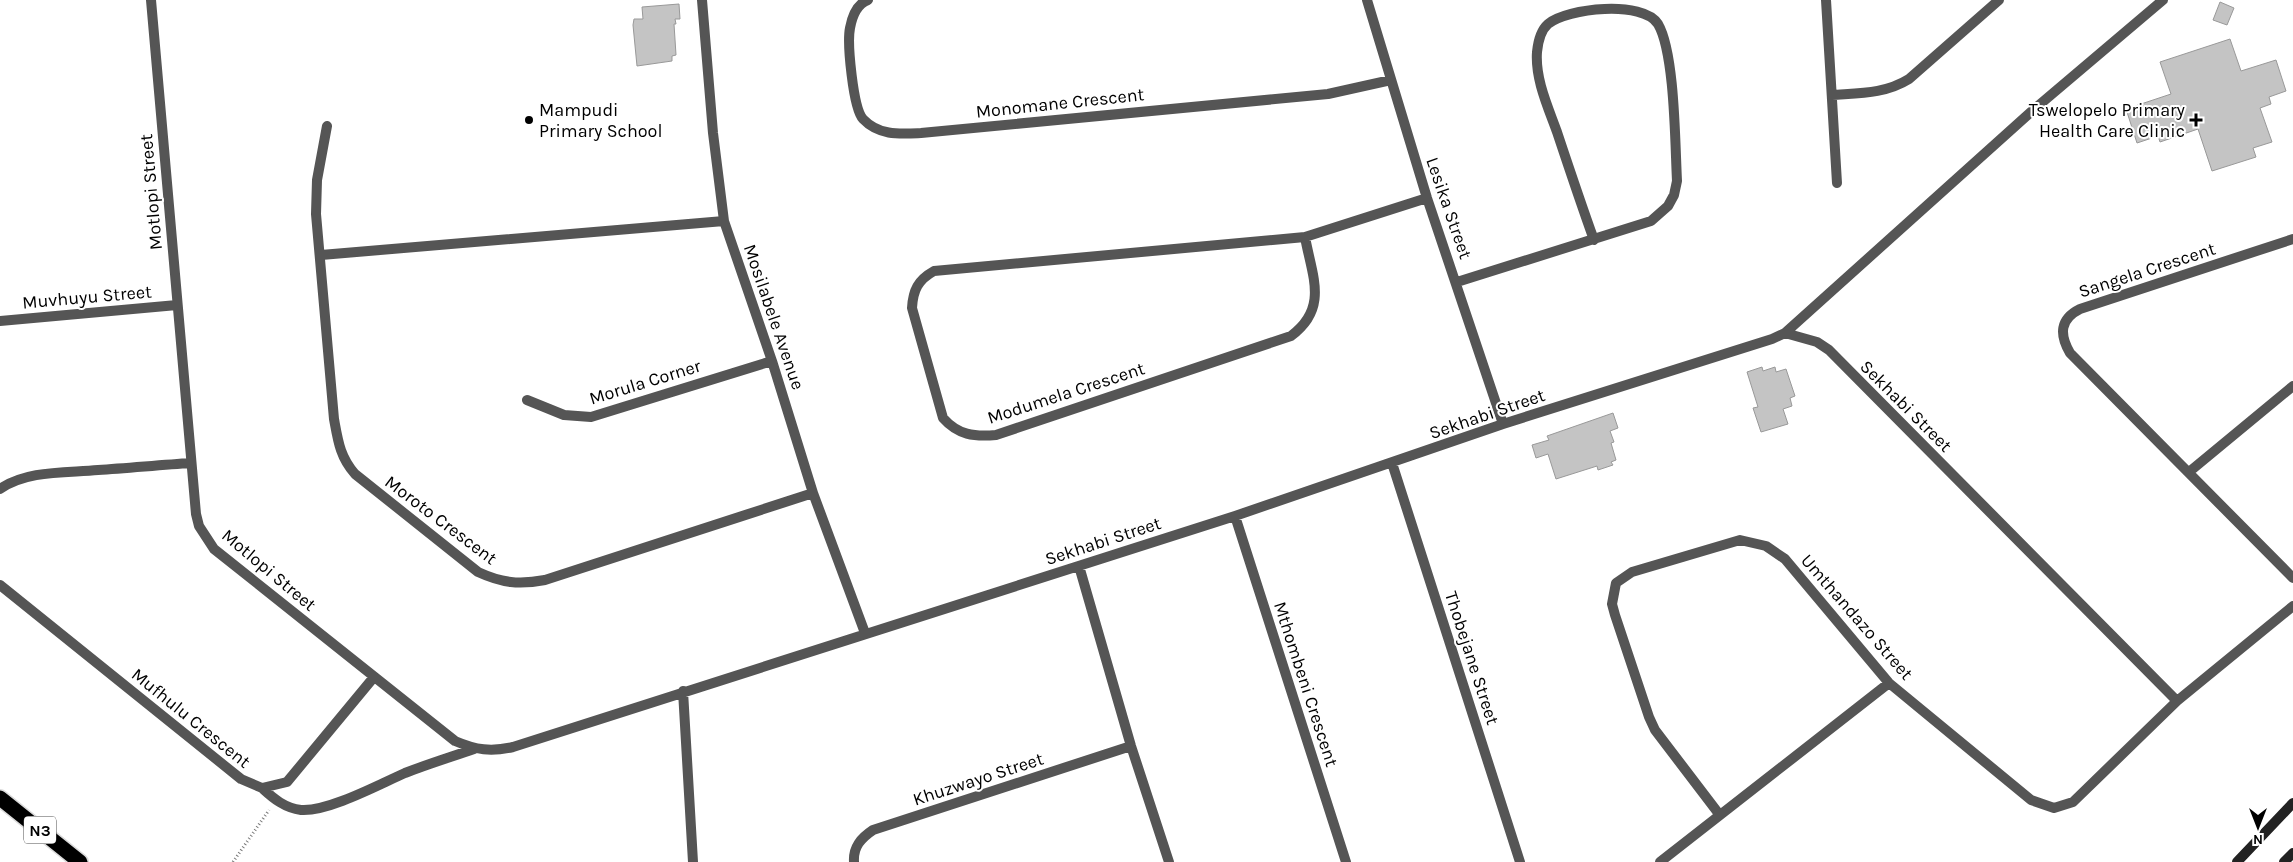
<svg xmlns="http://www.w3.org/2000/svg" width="2293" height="862" font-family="Karla,sans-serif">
<rect width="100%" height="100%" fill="#fff"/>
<path fill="#c4c4c4" stroke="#999" d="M 2220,2 L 2234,8 L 2227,25 L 2213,20 Z
M 679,4 L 680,19 L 675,19 L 676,24 L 674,24 L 676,55 L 672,56 L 672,61 L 637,66 L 633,25 L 634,19 L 643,19 L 642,7 Z
M 2230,39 L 2241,71 L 2276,60 L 2286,91 L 2269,97 L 2271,104 L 2260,108 L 2272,142 L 2253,148 L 2256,157 L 2212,171 L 2198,129 L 2160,142 L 2158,136 L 2137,143 L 2126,109 L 2171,94 L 2160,62 Z
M 1762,367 L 1763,371 L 1775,367 L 1776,372 L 1786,369 L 1795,396 L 1790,398 L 1792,406 L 1783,409 L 1788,424 L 1761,432 L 1753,408 L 1758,407 L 1747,372 Z
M 1613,413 L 1618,428 L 1610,431 L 1614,442 L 1611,443 L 1616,460 L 1611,462 L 1613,465 L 1598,470 L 1597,466 L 1556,479 L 1548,454 L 1536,458 L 1532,445 L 1549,440 L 1547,436 Z"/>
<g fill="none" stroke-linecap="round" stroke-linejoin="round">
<defs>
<path id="motorway" d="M 0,798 L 80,862"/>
</defs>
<use href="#motorway" stroke="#dbdbdb" stroke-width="18"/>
<path stroke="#777" stroke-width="3" stroke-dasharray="1 2.5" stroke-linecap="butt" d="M 233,862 L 269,810"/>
<path stroke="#555" stroke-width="10" d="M 151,0 L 196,514 L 199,526 L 214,549 L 455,741 C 476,750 491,752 513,747 L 1235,516 L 1503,424 L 1772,339 L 1785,333 L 1817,342 L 1829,350 L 2177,701
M 702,0 L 713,133 L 724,221 L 772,361 L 813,493 L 865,633
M 868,0 C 857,4 852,17 850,28 C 847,43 853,108 863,119 C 879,136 900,134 921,133 L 1328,94 L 1391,80
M 1367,0 L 1427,198 L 1503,424
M 1826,0 L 1837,183
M 1832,95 C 1859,93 1885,94 1909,79 L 1999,0
M 327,126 L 317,180 L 316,214 L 334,419 C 338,441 340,457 355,474 L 478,572 C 502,583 519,585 545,580 L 813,493
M 1305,237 C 1312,276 1329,308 1291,336 L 996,435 C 974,437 958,435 943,418 L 912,308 C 913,290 918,280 934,271 L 1305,237 L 1427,198
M 2293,239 L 2080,309 C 2060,319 2059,334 2070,353 L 2293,578
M 321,255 L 724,221
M 1457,282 L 1651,221 L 1668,206 L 1674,195 L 1677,181 C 1675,144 1675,53 1658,24 C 1643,0 1567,8 1548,24 C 1540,31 1538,42 1537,52 C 1535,79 1548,107 1557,132 C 1569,168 1581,204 1594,240
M 0,321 L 177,305
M 1785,333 L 2032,111 L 2163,0
M 527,400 L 564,415 L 591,417 L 772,361
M 1392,463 L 1520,862
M 2189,472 L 2293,386
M 0,489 C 27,470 67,473 98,470 C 129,468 160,465 191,463
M 1235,516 L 1346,862
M 1079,566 L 1131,746 L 1169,862
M 0,585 L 241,779 L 262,788 L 287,782 L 374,677
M 683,691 L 693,862
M 262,788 C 274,799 285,808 301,810 C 328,812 380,784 405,773 C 428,764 451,757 474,749
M 1719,814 L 1655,730 L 1649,717 L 1615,615 L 1612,604 L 1616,583 L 1632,572 L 1740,540 L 1766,546 L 1785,559 L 1889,683 L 2031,800 L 2054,808 L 2073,802 L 2177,701 L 2293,606
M 854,862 C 853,847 861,838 873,830 L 1131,746
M 1660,862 L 1889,683"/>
<path stroke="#222" stroke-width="10" d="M 2237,862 L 2293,803
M 2284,862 L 2293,853"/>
<use href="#motorway" stroke="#000" stroke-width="15"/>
</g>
<g fill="#000" stroke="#fff" stroke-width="2">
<circle cx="529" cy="120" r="5"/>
<path d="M2193.5 112.5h5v5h5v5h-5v5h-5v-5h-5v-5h5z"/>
</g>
<g text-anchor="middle" stroke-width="4" stroke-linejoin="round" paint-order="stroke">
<rect fill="#fff" stroke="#4c4c4c" stroke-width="1" x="24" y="816.5" width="32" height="27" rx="4"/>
<g font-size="16" font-weight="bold" fill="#000">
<text x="40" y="836">N3</text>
</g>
<g font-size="18" fill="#000" stroke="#fff">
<text transform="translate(1060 103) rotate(-6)" y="6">Monomane Crescent</text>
<text transform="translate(151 192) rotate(-95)" y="6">Motlopi Street</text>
<text transform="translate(1449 208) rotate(71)" y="6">Lesika Street</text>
<text transform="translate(2147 270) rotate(-18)" y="6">Sangela Crescent</text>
<text transform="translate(87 297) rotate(-5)" y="6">Muvhuyu Street</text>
<text transform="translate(774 317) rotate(71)" y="6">Mosilabele Avenue</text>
<text transform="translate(645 382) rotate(-17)" y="6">Morula Corner</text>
<text transform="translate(1066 393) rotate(-18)" y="6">Modumela Crescent</text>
<text transform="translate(1906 406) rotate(45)" y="6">Sekhabi Street</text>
<text transform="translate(1487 414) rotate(-19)" y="6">Sekhabi Street</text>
<text transform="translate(441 520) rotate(37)" y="6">Moroto Crescent</text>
<text transform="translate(1103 541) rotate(-18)" y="6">Sekhabi Street</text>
<text transform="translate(269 570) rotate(40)" y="6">Motlopi Street</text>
<text transform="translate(1857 617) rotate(49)" y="6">Umthandazo Street</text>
<text transform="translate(1472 658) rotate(72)" y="6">Thobejane Street</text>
<text transform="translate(1306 684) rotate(72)" y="6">Mthombeni Crescent</text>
<text transform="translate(191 718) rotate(39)" y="6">Mufhulu Crescent</text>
<text transform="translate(978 779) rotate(-18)" y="6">Khuzwayo Street</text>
</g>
<g font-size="18" fill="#000" stroke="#fff" text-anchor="start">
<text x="539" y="116">Mampudi<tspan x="539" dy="21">Primary School</tspan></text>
<text x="2185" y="116" text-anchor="end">Tswelopelo Primary<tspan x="2185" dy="21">Health Care Clinic</tspan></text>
</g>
</g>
<g transform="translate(2258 827) rotate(180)" stroke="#ffffff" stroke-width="4" paint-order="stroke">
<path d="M0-4L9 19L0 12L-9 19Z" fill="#000000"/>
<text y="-8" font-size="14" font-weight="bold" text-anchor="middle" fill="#000000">N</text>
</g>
</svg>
